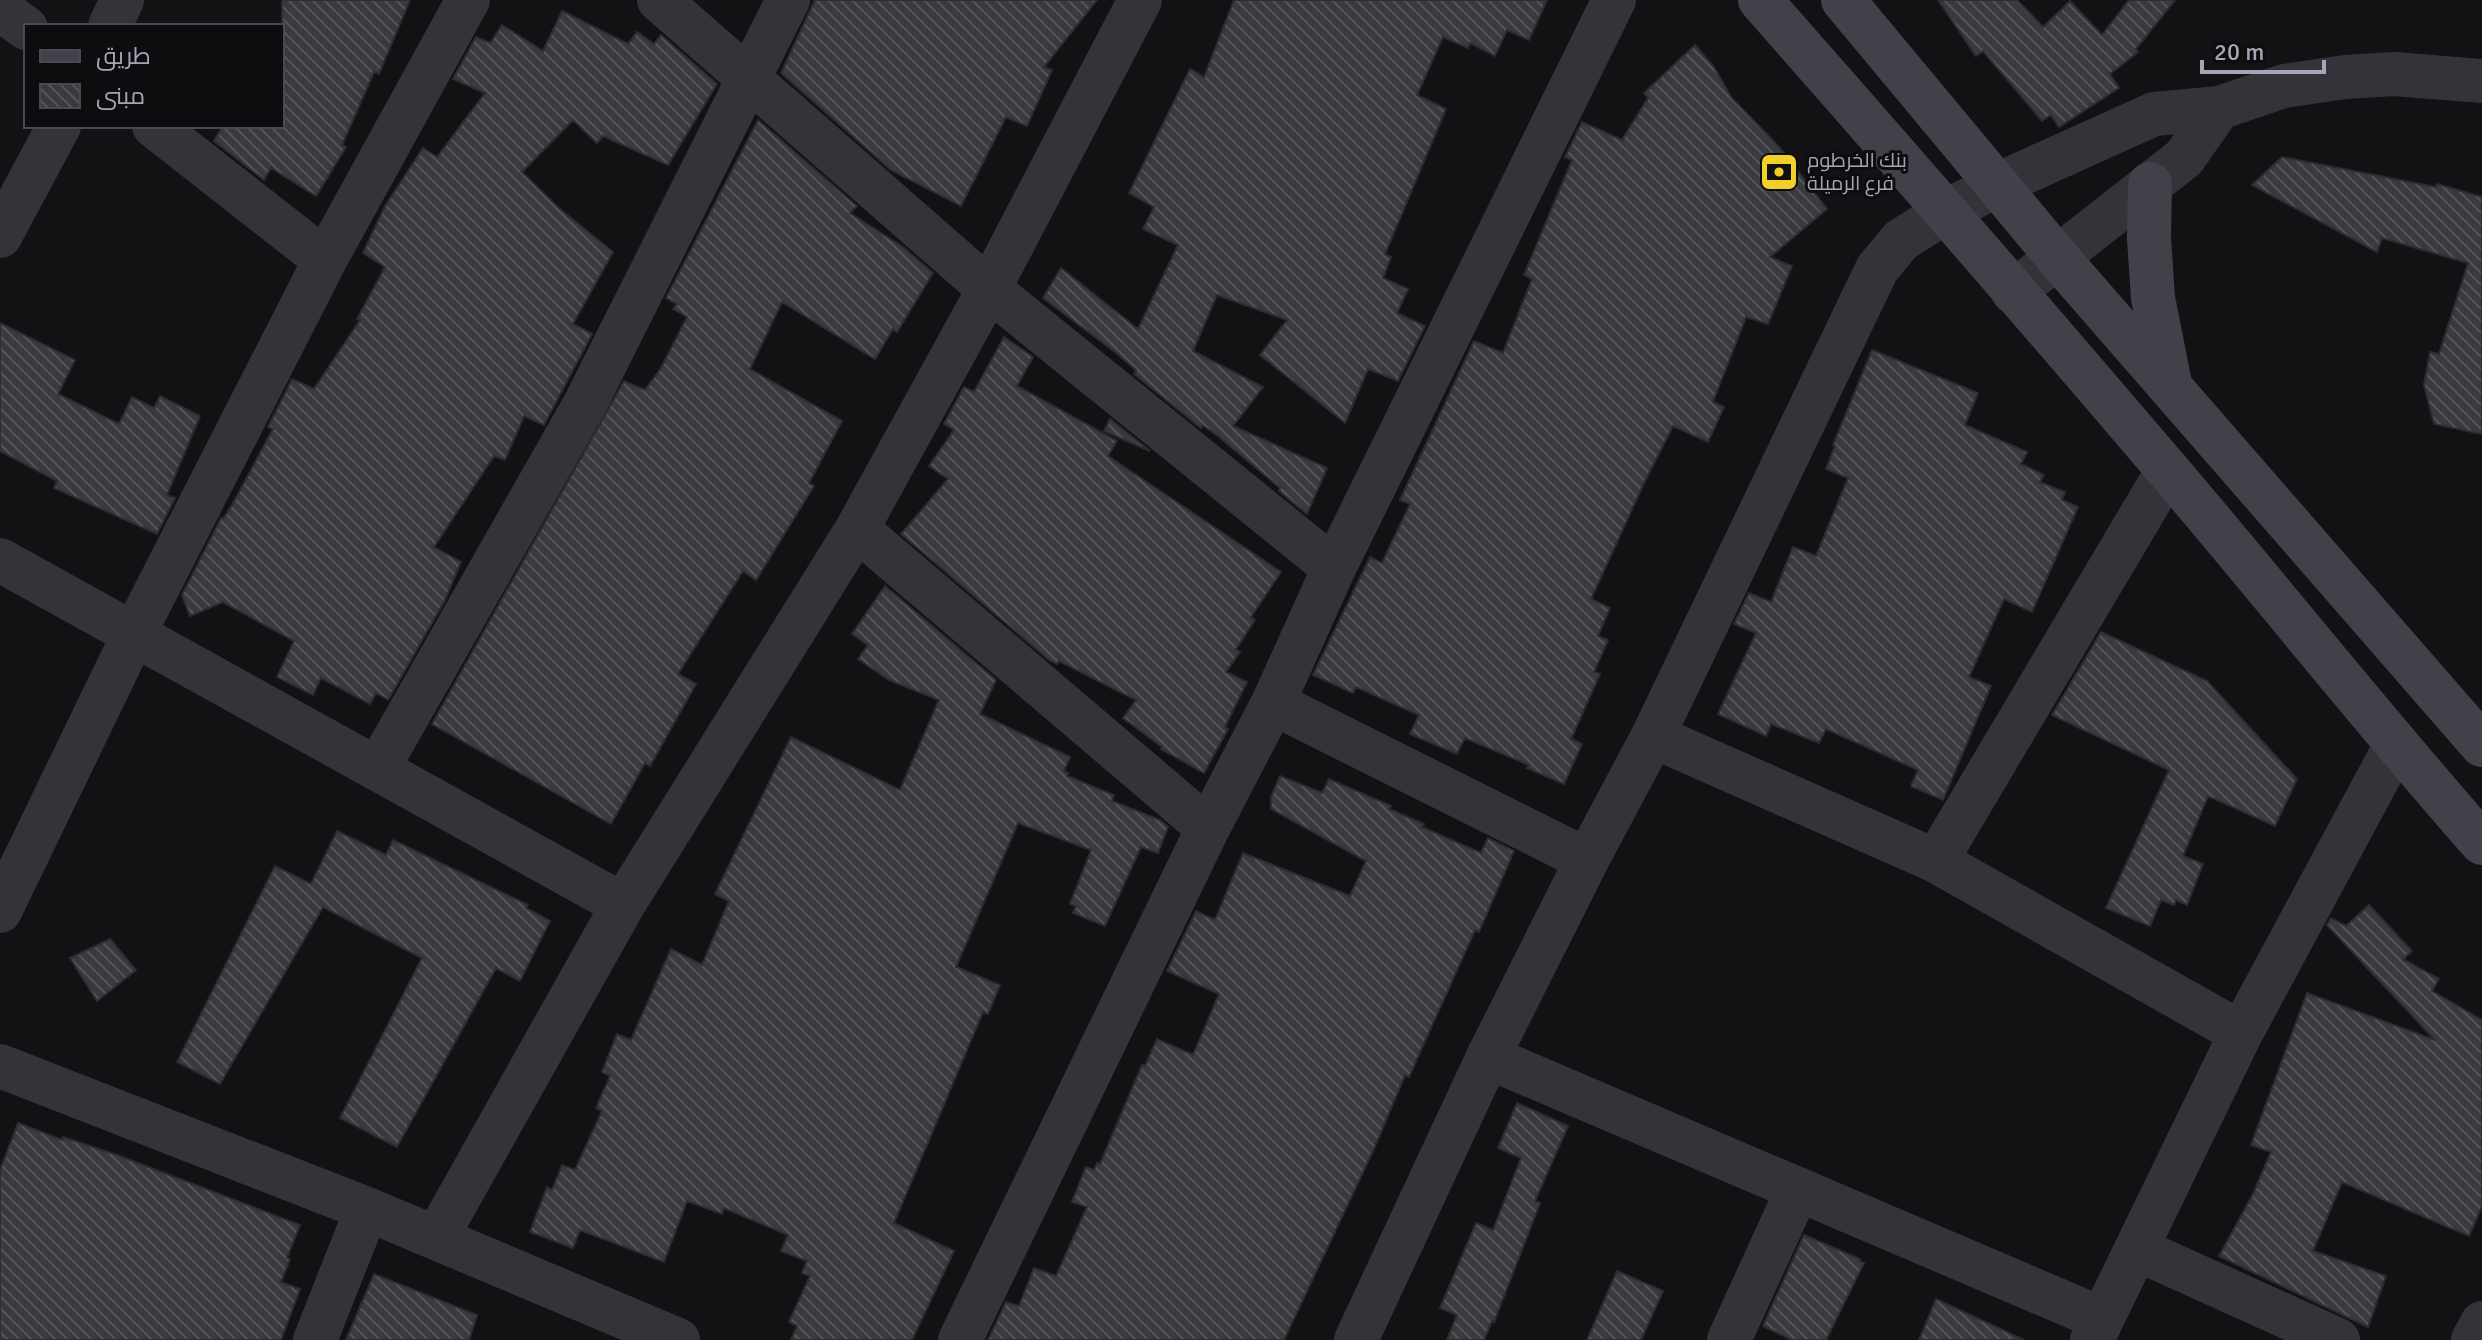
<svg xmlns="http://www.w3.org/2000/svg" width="2482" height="1340" font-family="Signika,Cairo,sans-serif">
<defs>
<pattern id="building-back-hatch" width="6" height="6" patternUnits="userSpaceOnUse" patternTransform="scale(2)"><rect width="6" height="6" fill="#393a3e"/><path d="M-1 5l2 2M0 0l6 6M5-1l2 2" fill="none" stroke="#525458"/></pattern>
</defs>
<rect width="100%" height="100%" fill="#121214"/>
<path fill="url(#building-back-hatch)" stroke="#2d2c30" stroke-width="2" d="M 282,0 L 410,0 L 379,74 L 374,72 L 342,145 L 346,147 L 316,196 L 271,168 L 264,180 L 214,141 L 223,126 L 282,126 Z
M 815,0 L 1097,0 L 1044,67 L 1052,70 L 1027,126 L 1006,117 L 961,206 L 891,170 L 781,73 Z
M 1234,0 L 1547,0 L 1529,40 L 1507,30 L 1495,56 L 1470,43 L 1468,48 L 1443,37 L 1417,95 L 1446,109 L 1385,254 L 1391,257 L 1383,278 L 1408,289 L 1397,313 L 1425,326 L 1398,381 L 1368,369 L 1345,423 L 1260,355 L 1287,320 L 1217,295 L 1193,351 L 1263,387 L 1233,426 L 1327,468 L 1307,514 L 1279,491 L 1280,488 L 1218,436 L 1202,425 L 1201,428 L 1134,374 L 1136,370 L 1115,352 L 1043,298 L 1061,268 L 1138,329 L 1178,245 L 1143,229 L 1154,207 L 1129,193 L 1190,69 L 1204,77 Z
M 1938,0 L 2017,0 L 2043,27 L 2070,1 L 2102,35 L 2129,0 L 2175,0 L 2136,49 L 2138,52 L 2110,74 L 2119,88 L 2059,127 L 2051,115 L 2042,121 L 1983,51 L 1976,56 Z
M 562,11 L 628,44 L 637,32 L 654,44 L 661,35 L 717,84 L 668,165 L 603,136 L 597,143 L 573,120 L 522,172 L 560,209 L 613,252 L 573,324 L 592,334 L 544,425 L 524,416 L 505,460 L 494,456 L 434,547 L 461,562 L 445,600 L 388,700 L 376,693 L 370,704 L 321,678 L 313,695 L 277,677 L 294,641 L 223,602 L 190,616 L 182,595 L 221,518 L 223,519 L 232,505 L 273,429 L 268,427 L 292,379 L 314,389 L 360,320 L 357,319 L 385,267 L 363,253 L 385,206 L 423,148 L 437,157 L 485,93 L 453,79 L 476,37 L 490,43 L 502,25 L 543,51 Z
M 1695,45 L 1714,67 L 1731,97 L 1779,147 L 1827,209 L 1770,257 L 1792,266 L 1768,324 L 1746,317 L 1713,402 L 1724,407 L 1708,442 L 1673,426 L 1644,483 L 1591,599 L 1610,608 L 1598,636 L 1608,640 L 1594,672 L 1600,674 L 1571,739 L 1582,744 L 1564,784 L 1527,768 L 1529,765 L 1465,738 L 1457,754 L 1410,734 L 1419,715 L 1356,687 L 1353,693 L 1313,675 L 1370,557 L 1382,563 L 1410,504 L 1400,500 L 1474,341 L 1503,353 L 1532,279 L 1524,275 L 1572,160 L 1565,157 L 1582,122 L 1622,140 L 1648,98 L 1644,93 Z
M 758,120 L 857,206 L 850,213 L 903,247 L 933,273 L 897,332 L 893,329 L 875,359 L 782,302 L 750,369 L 842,421 L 809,483 L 814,486 L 756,580 L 743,571 L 678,674 L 696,684 L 650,766 L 645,763 L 611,824 L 432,724 L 624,381 L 645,390 L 661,368 L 687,317 L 673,309 L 677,304 L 666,298 Z
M 2282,157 L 2436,187 L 2437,184 L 2482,197 L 2482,434 L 2434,424 L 2424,385 L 2430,352 L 2439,354 L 2468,263 L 2382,238 L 2377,252 L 2252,185 Z
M 0,323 L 75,360 L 58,394 L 119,424 L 132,397 L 154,408 L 160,396 L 200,416 L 167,495 L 175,498 L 157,534 L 54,488 L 57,481 L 0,451 Z
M 1004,337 L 1033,357 L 1017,386 L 1117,441 L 1108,456 L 1281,572 L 1251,617 L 1255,620 L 1236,649 L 1240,652 L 1226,672 L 1247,682 L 1225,727 L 1228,729 L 1204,773 L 1161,749 L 1162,747 L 1123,718 L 1136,700 L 1059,661 L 1057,664 L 1048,659 L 901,534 L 948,479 L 929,466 L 954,430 L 944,424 L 964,387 L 974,392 Z
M 1872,350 L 1978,393 L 1965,425 L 2027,452 L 2021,464 L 2044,475 L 2040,482 L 2065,492 L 2062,500 L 2078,507 L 2032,612 L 2004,599 L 1969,677 L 1991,686 L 1943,800 L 1911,786 L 1918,770 L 1826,729 L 1819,743 L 1771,724 L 1766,736 L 1718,714 L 1756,633 L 1734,624 L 1749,593 L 1771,602 L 1793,547 L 1816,556 L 1848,478 L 1826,469 L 1835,446 L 1833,445 Z
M 1110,419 L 1150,451 L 1104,431 Z
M 885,586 L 996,680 L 980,714 L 1070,757 L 1064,771 L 1068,773 L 1067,776 L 1114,795 L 1112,801 L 1160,820 L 1168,827 L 1158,853 L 1141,847 L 1105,926 L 1073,913 L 1076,906 L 1070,904 L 1091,850 L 1018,823 L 956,967 L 1000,985 L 988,1014 L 983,1012 L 894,1223 L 954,1251 L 912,1340 L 791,1340 L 797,1326 L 789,1322 L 810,1276 L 802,1273 L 807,1261 L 781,1251 L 788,1235 L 724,1208 L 722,1214 L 687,1201 L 664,1262 L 580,1230 L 573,1248 L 530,1232 L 547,1187 L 552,1190 L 562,1165 L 575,1170 L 602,1111 L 596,1108 L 610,1076 L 602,1072 L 617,1034 L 631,1040 L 671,949 L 702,965 L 729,901 L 715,894 L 791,737 L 900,790 L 939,700 L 889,680 L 858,659 L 868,645 L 852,634 Z
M 2101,632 L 2207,681 L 2297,779 L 2275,826 L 2208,796 L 2183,856 L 2203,864 L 2187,905 L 2176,900 L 2174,905 L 2161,900 L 2150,926 L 2106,908 L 2169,770 L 2052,715 Z
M 1280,776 L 1322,793 L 1329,779 L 1391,806 L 1389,809 L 1424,824 L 1422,827 L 1481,853 L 1488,838 L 1514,851 L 1479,932 L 1475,930 L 1409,1077 L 1405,1075 L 1373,1151 L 1284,1340 L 988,1340 L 1006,1302 L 1019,1306 L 1034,1268 L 1056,1276 L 1087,1207 L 1072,1202 L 1086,1167 L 1094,1170 L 1097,1163 L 1100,1164 L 1142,1065 L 1145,1066 L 1157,1039 L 1193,1055 L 1219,994 L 1167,971 L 1196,911 L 1215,920 L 1243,853 L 1350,896 L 1366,861 L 1271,809 L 1271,797 Z
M 337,831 L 386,855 L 393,840 L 528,905 L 526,908 L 550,921 L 520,981 L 496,968 L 397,1147 L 340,1118 L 422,958 L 323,907 L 220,1084 L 177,1062 L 275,866 L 311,884 Z
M 2369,905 L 2412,951 L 2403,959 L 2439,979 L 2432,991 L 2482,1020 L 2482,1206 L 2469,1236 L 2342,1182 L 2313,1251 L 2386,1276 L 2368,1327 L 2219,1256 L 2253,1194 L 2271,1152 L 2251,1145 L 2307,993 L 2435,1040 L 2327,925 L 2331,918 L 2346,926 Z
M 110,939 L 136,970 L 97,1001 L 70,958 Z
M 1517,1103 L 1568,1126 L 1535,1201 L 1540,1203 L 1494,1322 L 1492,1321 L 1484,1340 L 1447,1340 L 1457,1315 L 1440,1308 L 1476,1223 L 1493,1230 L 1521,1158 L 1498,1148 Z
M 18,1123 L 62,1140 L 63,1137 L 117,1155 L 300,1225 L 287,1258 L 290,1259 L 281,1282 L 300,1289 L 281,1340 L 0,1340 L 0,1170 Z
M 1804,1235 L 1860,1259 L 1859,1261 L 1864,1263 L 1826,1340 L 1792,1340 L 1763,1326 Z
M 1617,1271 L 1663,1291 L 1641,1340 L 1587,1340 Z
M 374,1274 L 477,1315 L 469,1340 L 346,1340 Z
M 1936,1299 L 2024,1340 L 1919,1340 Z"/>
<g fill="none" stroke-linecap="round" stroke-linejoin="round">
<path stroke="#333339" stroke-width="44" d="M 659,0 L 989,289 L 1334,568
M 0,9 L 26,28
M 110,26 L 122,0
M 154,126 L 325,260
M 0,236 L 59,126
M 857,529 L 1208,828
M 0,560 L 623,905
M 1273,703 L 1587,860
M 1653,736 L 1936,861 L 2241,1033
M 378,768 L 586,402 L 788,0
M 1936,861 L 2168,470
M 0,911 L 134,634 L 325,260 L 468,0
M 1488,1057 L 2102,1319
M 0,1066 L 367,1209 L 678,1340
M 436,1238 L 623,905 L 857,529 L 989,289 L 1140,0
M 2137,1249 L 2338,1340
M 315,1340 L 367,1209
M 960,1340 L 1208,828 L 1273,703 L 1334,568 L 1614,0
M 1729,1340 L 1798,1189
M 2092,1340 L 2241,1033 L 2396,745
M 2473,1340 L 2482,1323"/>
<path stroke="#333339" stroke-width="44" d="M 2013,292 L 2184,158 L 2219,108
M 1356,1340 L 1488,1057 L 1587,860 L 1653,736 L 1877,269 L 1901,240 L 1947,211 L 1997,185 L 2154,114 L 2219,108 L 2284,86 L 2345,77 L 2394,74 L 2482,81"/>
<path stroke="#414249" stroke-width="44" d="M 1760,0 C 1897,155 2033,312 2167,469 C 2273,593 2374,721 2482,843
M 1843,0 L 2057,257 L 2482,745
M 2150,184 L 2149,238 L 2153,298 L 2170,384"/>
</g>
<defs>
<symbol id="bank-square" viewBox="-11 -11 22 22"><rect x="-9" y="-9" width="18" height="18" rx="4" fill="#f1d02c" stroke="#0d0d0f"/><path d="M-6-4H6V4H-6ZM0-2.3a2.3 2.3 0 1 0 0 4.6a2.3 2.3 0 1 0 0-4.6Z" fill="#111"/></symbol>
</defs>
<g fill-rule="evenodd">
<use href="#bank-square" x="1757" y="150" width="44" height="44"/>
</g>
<g text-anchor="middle" stroke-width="6" stroke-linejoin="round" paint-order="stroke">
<g font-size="20" fill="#a3a6b4" stroke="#0d0d0f" text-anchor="start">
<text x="1807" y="167">بنك الخرطوم<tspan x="1807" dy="23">فرع الرميلة</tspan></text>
</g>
</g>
<rect x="24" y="24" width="260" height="104" fill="#0d0d0f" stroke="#494a51" stroke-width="2"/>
<rect x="40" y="50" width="40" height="12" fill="#414249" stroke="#494a51" stroke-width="2"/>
<text x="96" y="64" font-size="24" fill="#a3a6b4">طريق</text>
<rect x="40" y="84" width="40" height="24" fill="url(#building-back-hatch)" stroke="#494a51" stroke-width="2"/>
<text x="96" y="104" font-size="24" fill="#a3a6b4">مبنى</text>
<path d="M2202 60v12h122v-12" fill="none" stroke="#a3a6b4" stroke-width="4"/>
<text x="2214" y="60" font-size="24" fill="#a3a6b4" stroke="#0d0d0f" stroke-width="6" paint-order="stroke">20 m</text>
</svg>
